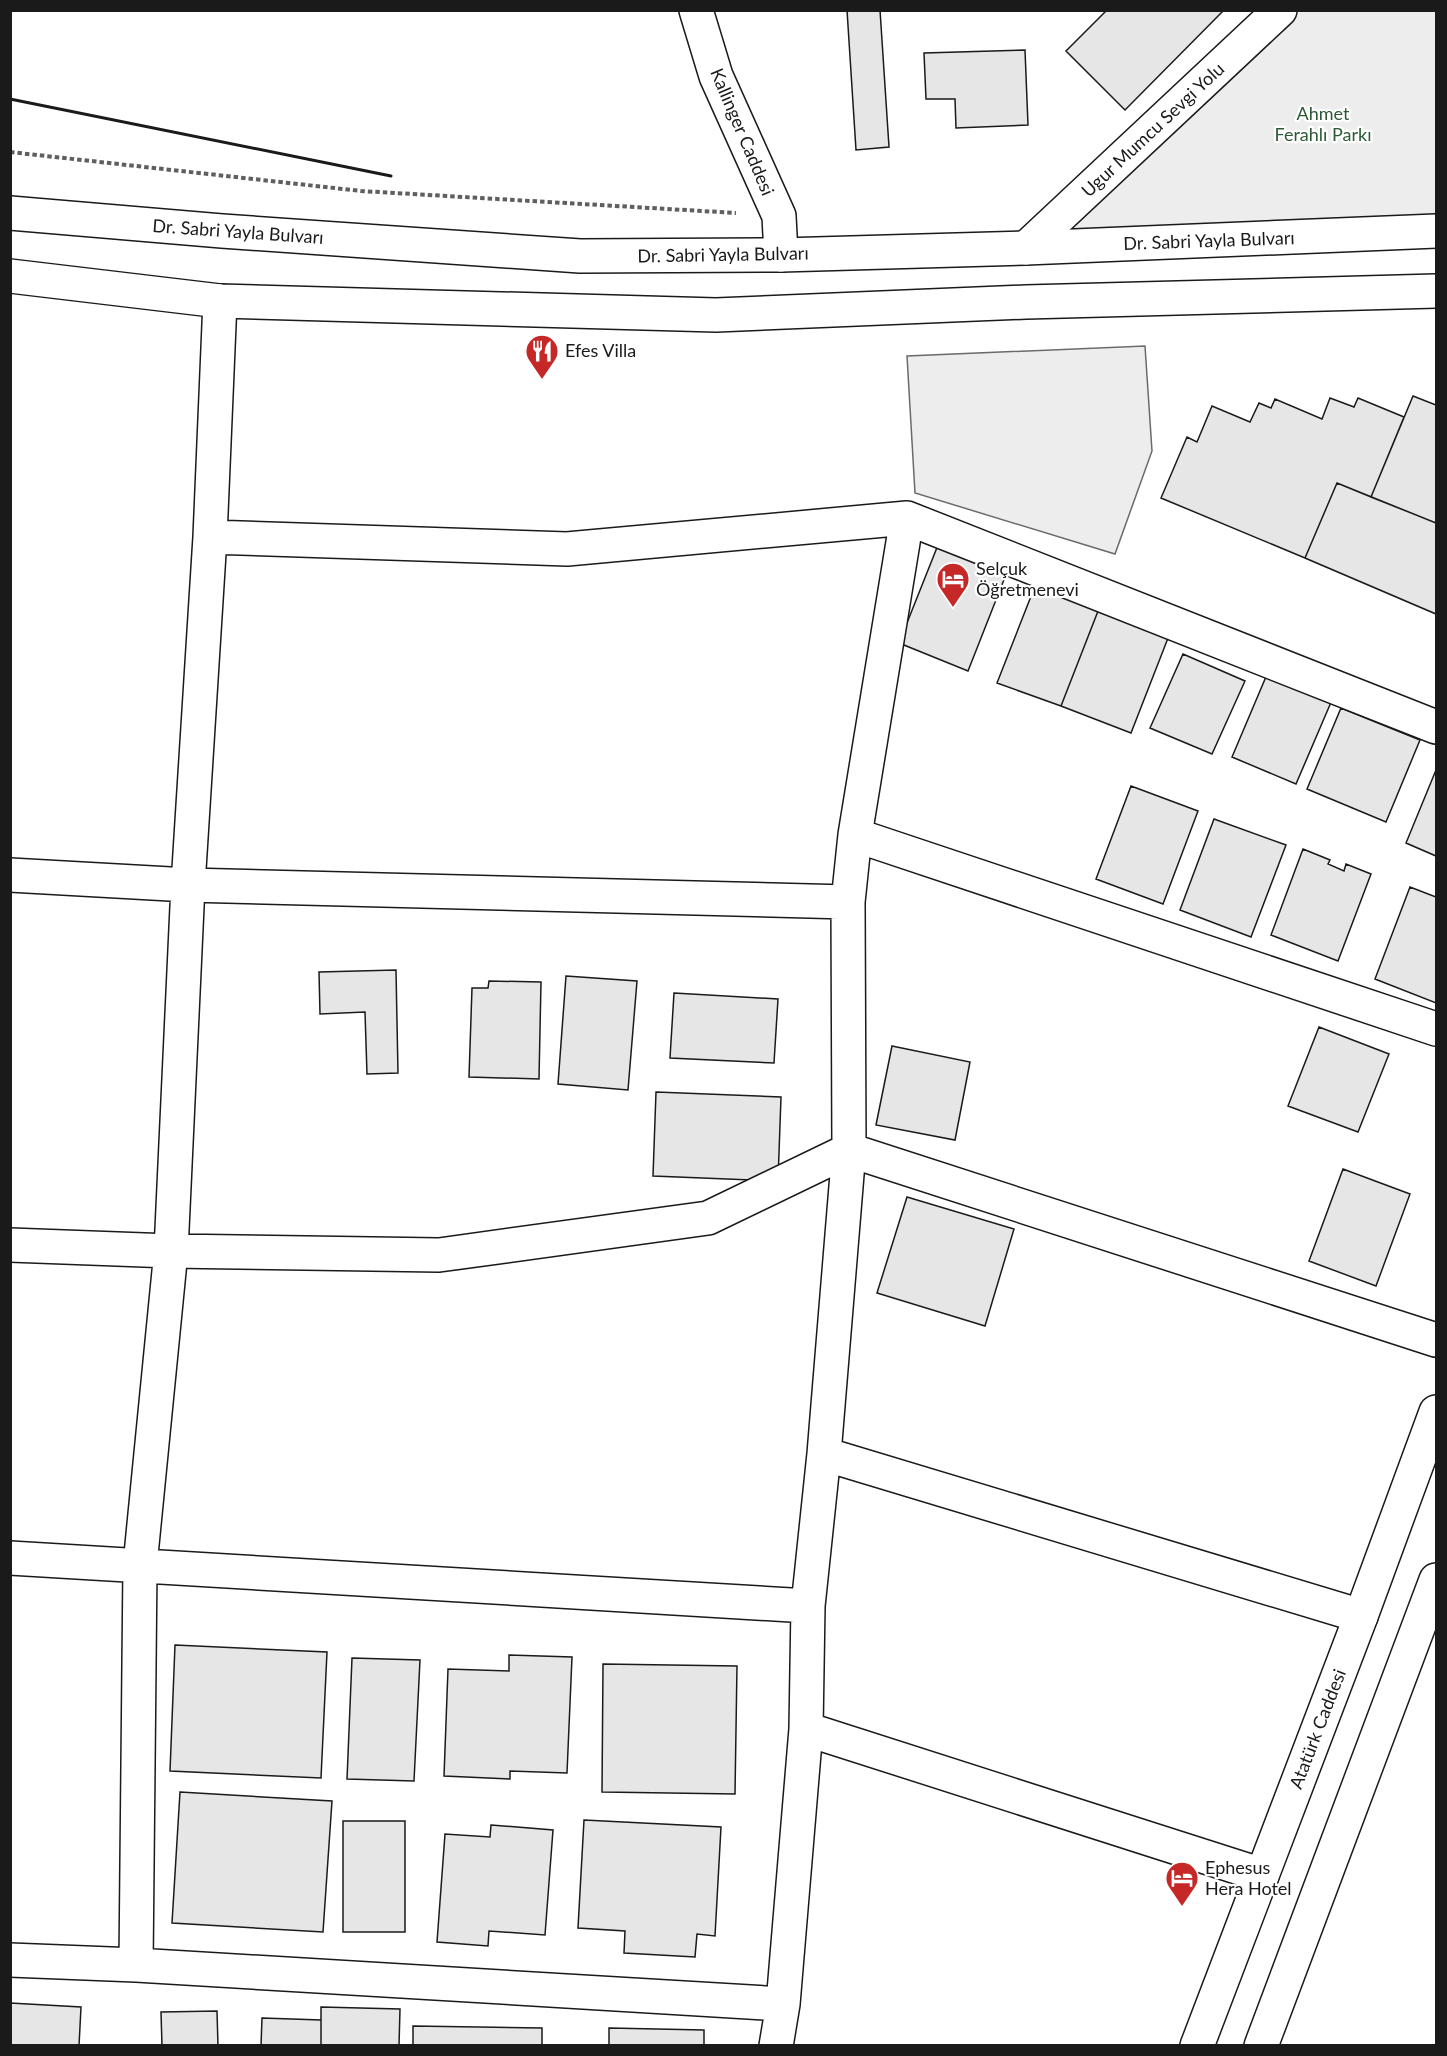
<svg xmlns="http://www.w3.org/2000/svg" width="1447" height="2056" font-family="Lato,sans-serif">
<rect width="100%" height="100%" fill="#fff"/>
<path fill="#ededed" stroke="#6a6a6a" stroke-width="1.5" d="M 1280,11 L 1436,11 L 1436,231 L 1026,248 Z
M 1145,346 L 1152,451 L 1115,554 L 915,493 L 907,356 Z"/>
<path fill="#e6e6e6" stroke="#1a1a1a" stroke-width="1.5" d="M 847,10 L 880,10 L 889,147 L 856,150 Z
M 1107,10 L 1224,10 L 1125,110 L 1066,51 Z
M 1025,50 L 1028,125 L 956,128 L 955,99 L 926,99 L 924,53 Z
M 1413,396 L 1436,405 L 1436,523 L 1371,497 Z
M 1330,398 L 1354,407 L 1358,398 L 1404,417 L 1371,497 L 1337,483 L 1305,558 L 1161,498 L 1187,437 L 1197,442 L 1212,406 L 1250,422 L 1259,403 L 1271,408 L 1275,399 L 1322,419 Z
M 1337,483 L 1436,523 L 1436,614 L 1305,558 Z
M 938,545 L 1007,572 L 968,671 L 899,643 Z
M 1037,581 L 1100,606 L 1061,706 L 997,683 Z
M 1100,606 L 1170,633 L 1131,733 L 1061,706 Z
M 1183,654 L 1245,681 L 1212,754 L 1150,728 Z
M 1268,672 L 1332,700 L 1296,784 L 1232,757 Z
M 1341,708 L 1420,740 L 1386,822 L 1307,789 Z
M 1436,770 L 1436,856 L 1406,843 Z
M 1131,786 L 1198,811 L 1163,904 L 1096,879 Z
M 1214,819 L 1286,845 L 1251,937 L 1180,910 Z
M 1303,849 L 1330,860 L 1328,864 L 1344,871 L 1346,864 L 1371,874 L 1338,961 L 1271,935 Z
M 1410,887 L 1436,897 L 1436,1003 L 1375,979 Z
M 396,970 L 398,1073 L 367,1074 L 365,1012 L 320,1014 L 319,972 Z
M 566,976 L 637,981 L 628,1090 L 558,1084 Z
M 489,981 L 541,982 L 539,1079 L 469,1077 L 472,988 L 488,988 Z
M 674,993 L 778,999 L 774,1063 L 670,1058 Z
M 1319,1027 L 1389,1054 L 1358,1132 L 1288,1106 Z
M 892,1046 L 970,1062 L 955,1140 L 876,1125 Z
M 656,1092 L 781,1097 L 778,1181 L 653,1176 Z
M 1343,1169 L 1410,1194 L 1376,1286 L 1309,1261 Z
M 907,1197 L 1014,1229 L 985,1326 L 877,1293 Z
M 175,1645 L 327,1652 L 321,1778 L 170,1771 Z
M 509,1655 L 572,1657 L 567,1773 L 510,1771 L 510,1779 L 444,1776 L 448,1669 L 509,1671 Z
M 352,1658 L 420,1660 L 414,1781 L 347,1779 Z
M 603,1664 L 737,1666 L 735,1794 L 602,1792 Z
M 180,1792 L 332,1801 L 323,1932 L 172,1923 Z
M 584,1820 L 721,1827 L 715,1936 L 697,1934 L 695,1957 L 624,1953 L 625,1931 L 578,1928 Z
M 343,1821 L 405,1821 L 405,1932 L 343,1932 Z
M 491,1825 L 553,1830 L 545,1935 L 489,1931 L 488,1946 L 437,1942 L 445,1834 L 490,1837 Z
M 10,2003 L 81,2007 L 79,2046 L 10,2046 Z
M 321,2007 L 400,2009 L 399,2046 L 321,2046 Z
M 217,2011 L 218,2046 L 162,2046 L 161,2012 Z
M 262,2018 L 321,2020 L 321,2046 L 261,2046 Z
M 413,2026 L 542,2028 L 542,2046 L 413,2046 Z
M 609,2028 L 704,2030 L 704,2046 L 609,2046 Z"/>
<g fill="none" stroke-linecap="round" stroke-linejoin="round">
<defs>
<path id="minor" d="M 696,10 L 716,76 L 779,216 L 781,255
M 1026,248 L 1280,10
M 210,537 L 567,549 L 907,518
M 855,835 L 1436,1029
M 10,875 L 188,885 L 848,902
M 10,1245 L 171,1251 L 439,1255 L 708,1218 L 849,1150 L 1436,1340
M 824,1454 L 1361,1616
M 10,1558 L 808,1606
M 806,1729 L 1262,1875
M 10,1960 L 136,1965 L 783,2004
M 136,1965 L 140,1565 L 171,1251 L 188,885 L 210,537 L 220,301
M 776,2046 L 783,2004 L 806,1729 L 808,1606 L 824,1454 L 849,1150 L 848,902 L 855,835 L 907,518 L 1436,727"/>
<path id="trunk" d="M 10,213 L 222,231 L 580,256 L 781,255 L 1026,248 L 1436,231
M 10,276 L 220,301 L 716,315 L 1026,302 L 1436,291
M 1197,2046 L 1361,1616 L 1436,1412
M 1261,2046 L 1436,1580"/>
</defs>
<use href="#minor" stroke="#1a1a1a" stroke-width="36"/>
<use href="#trunk" stroke="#1a1a1a" stroke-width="36"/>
<path stroke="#5f5f5f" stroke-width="4" stroke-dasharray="4.5 3" stroke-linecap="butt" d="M 10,152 L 361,191 L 736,213"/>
<use href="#minor" stroke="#fff" stroke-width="33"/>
<use href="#trunk" stroke="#fff" stroke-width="33"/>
<path stroke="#1a1a1a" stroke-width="3" d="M 10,99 L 391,176"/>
</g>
<defs>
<symbol id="restaurant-pin" viewBox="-11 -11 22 30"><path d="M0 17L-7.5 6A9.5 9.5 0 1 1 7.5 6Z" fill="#c62828" stroke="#fff"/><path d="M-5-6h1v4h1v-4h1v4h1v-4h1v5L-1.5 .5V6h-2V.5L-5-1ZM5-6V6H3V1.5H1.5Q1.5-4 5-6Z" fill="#fff"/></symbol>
<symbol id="hotel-pin" viewBox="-11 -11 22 30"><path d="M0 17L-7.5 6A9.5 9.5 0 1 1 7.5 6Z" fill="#c62828" stroke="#fff"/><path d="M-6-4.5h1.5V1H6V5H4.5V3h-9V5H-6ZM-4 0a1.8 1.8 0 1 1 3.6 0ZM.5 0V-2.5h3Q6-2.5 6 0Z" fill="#fff"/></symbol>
</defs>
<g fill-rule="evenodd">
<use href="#restaurant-pin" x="523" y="332" width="38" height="52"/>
<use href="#hotel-pin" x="934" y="560" width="38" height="52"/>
<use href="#hotel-pin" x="1163" y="1859" width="38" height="52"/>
</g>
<g text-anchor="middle" stroke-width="4.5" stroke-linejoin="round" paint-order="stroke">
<g font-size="18" fill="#2b5a34" stroke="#fff">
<text x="1323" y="120">Ahmet<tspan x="1323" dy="21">Ferahlı Parkı</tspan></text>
</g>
<g font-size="18" fill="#1a1a1a" stroke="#fff">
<text transform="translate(1153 130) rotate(-43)" y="6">Ugur Mumcu Sevgi Yolu</text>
<text transform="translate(742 132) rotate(67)" y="6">Kallinger Caddesi</text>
<text transform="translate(238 232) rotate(4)" y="6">Dr. Sabri Yayla Bulvarı</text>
<text transform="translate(1209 241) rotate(-2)" y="6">Dr. Sabri Yayla Bulvarı</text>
<text transform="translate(723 255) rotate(-1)" y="6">Dr. Sabri Yayla Bulvarı</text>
<text transform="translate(1318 1729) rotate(-69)" y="6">Atatürk Caddesi</text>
</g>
<g font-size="18" fill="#1a1a1a" stroke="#fff" text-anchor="start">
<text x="565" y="357">Efes Villa</text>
<text x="976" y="575">Selçuk<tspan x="976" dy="21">Öğretmenevi</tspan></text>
<text x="1205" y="1874">Ephesus<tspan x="1205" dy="21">Hera Hotel</tspan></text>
</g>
</g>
<rect width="1447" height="2056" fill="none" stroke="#1a1a1a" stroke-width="24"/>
</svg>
